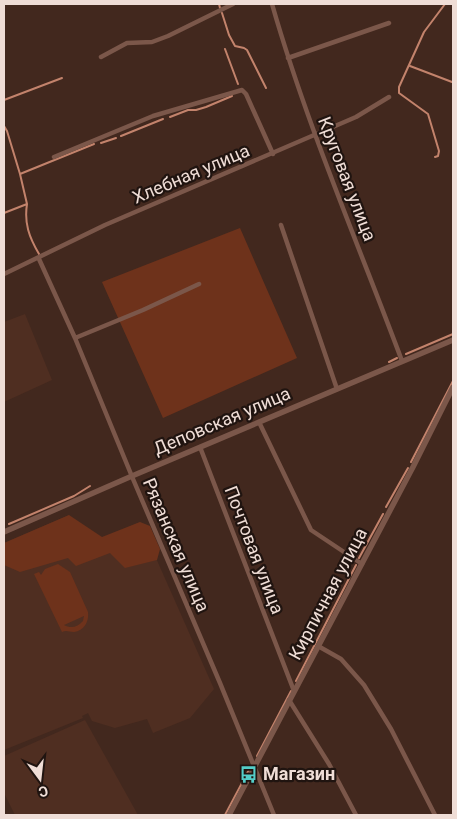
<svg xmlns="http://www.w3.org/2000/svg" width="457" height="819" font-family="Roboto,sans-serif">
<rect width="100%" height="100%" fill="#42281e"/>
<path fill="#4f2e21" d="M 25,314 L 52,380 L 4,402 L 4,322 Z
M 69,515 L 83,546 L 140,522 L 214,689 L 190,718 L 153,733 L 147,719 L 115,728 L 92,721 L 88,713 L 82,716 L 83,718 L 4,750 L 4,543 Z
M 85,720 L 138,815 L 15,815 L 4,793 L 4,756 Z"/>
<path fill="#6e321b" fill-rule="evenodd" d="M 240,228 L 297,358 L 163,418 L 102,282 Z
M 69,515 L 102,537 L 140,522 L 150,526 L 160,549 L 157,560 L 125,568 L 110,553 L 76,566 L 68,558 L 20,572 L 4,565 L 4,543 Z
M 58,564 L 70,572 L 88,612 C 89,621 85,630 74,632 C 69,632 67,630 62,632 L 34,574 L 39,572 L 41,575 L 45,569 ZM 84,616 L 83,621 C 78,627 71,629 64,625 Z"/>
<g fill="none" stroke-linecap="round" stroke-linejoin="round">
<path stroke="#c3836c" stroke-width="2" d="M 219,4 L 220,8
M 222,13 L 229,35 L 235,46 L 244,48 L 247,50 L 266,88
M 225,49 L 238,84
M 410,66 L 452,82
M 4,100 L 62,78
M 170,117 L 188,110 L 196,110 L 206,107 L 232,96
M 4,126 L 7,131 L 20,174 L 27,204 L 4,213
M 121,136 L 163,119
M 101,143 L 116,138
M 435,157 L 438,156 L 439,151 L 428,114 L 399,93 L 399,87 L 424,32 L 445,4
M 20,174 L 94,144
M 27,204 C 24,223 29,237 39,254
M 406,354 L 453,334
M 389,362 L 397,358
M 411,462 L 453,381
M 386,507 L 408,468
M 9,524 L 74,496 L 90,486
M 359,558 L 383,514
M 296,681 L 356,565
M 257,756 L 291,691
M 225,815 L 251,766"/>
<path stroke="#7b574a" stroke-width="4.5" d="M 272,4 C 307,126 358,243 402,361
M 101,57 L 127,43 L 152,42 L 168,36 L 233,4
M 288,58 L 389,23
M 54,157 L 153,116 L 242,90 L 246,94 L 273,154
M 281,225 L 337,389
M 39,259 L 75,338 L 133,479 L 220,683 L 274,815
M 4,274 L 105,225 L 356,117 L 389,97
M 75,338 L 143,310 L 199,284
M 259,422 L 311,530 L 362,564
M 200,447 L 294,691
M 318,646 L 341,659 L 364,685 L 391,729 L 435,815
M 289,700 L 329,764 L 356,815"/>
<path stroke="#7b574a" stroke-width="5.5" d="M 4,532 L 132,476 L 453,340
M 229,815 L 413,467 L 453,387"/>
</g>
<defs>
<symbol id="bus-bare" viewBox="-9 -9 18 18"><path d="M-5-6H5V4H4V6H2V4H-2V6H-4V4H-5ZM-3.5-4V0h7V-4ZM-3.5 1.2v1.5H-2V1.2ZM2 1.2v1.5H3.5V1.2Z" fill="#54cdc8" stroke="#201410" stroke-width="2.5" paint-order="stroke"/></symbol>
</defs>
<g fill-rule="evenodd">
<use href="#bus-bare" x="236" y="762" width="25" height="25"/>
</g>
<g text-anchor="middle" stroke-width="4.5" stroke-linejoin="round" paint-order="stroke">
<g font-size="18" fill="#efddd6" stroke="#201410">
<text transform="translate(191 174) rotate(-23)" y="6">Хлебная улица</text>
<text transform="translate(347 179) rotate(69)" y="6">Круговая улица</text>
<text transform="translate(222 421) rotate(-23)" y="6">Деповская улица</text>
<text transform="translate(176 545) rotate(67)" y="6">Рязанская улица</text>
<text transform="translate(254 550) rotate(69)" y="6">Почтовая улица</text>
<text transform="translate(328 594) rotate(-62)" y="6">Кирпичная улица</text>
</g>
<g font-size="18" font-weight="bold" fill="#efddd6" stroke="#201410" text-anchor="start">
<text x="263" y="780">Магазин</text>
</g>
</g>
<rect width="457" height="819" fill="none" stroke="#efddd6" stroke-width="10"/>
<g transform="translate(40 779) rotate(165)" stroke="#201410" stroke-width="4" paint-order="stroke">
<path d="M0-4L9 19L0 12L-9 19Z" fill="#efddd6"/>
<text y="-8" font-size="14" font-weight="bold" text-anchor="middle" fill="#efddd6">С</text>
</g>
</svg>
